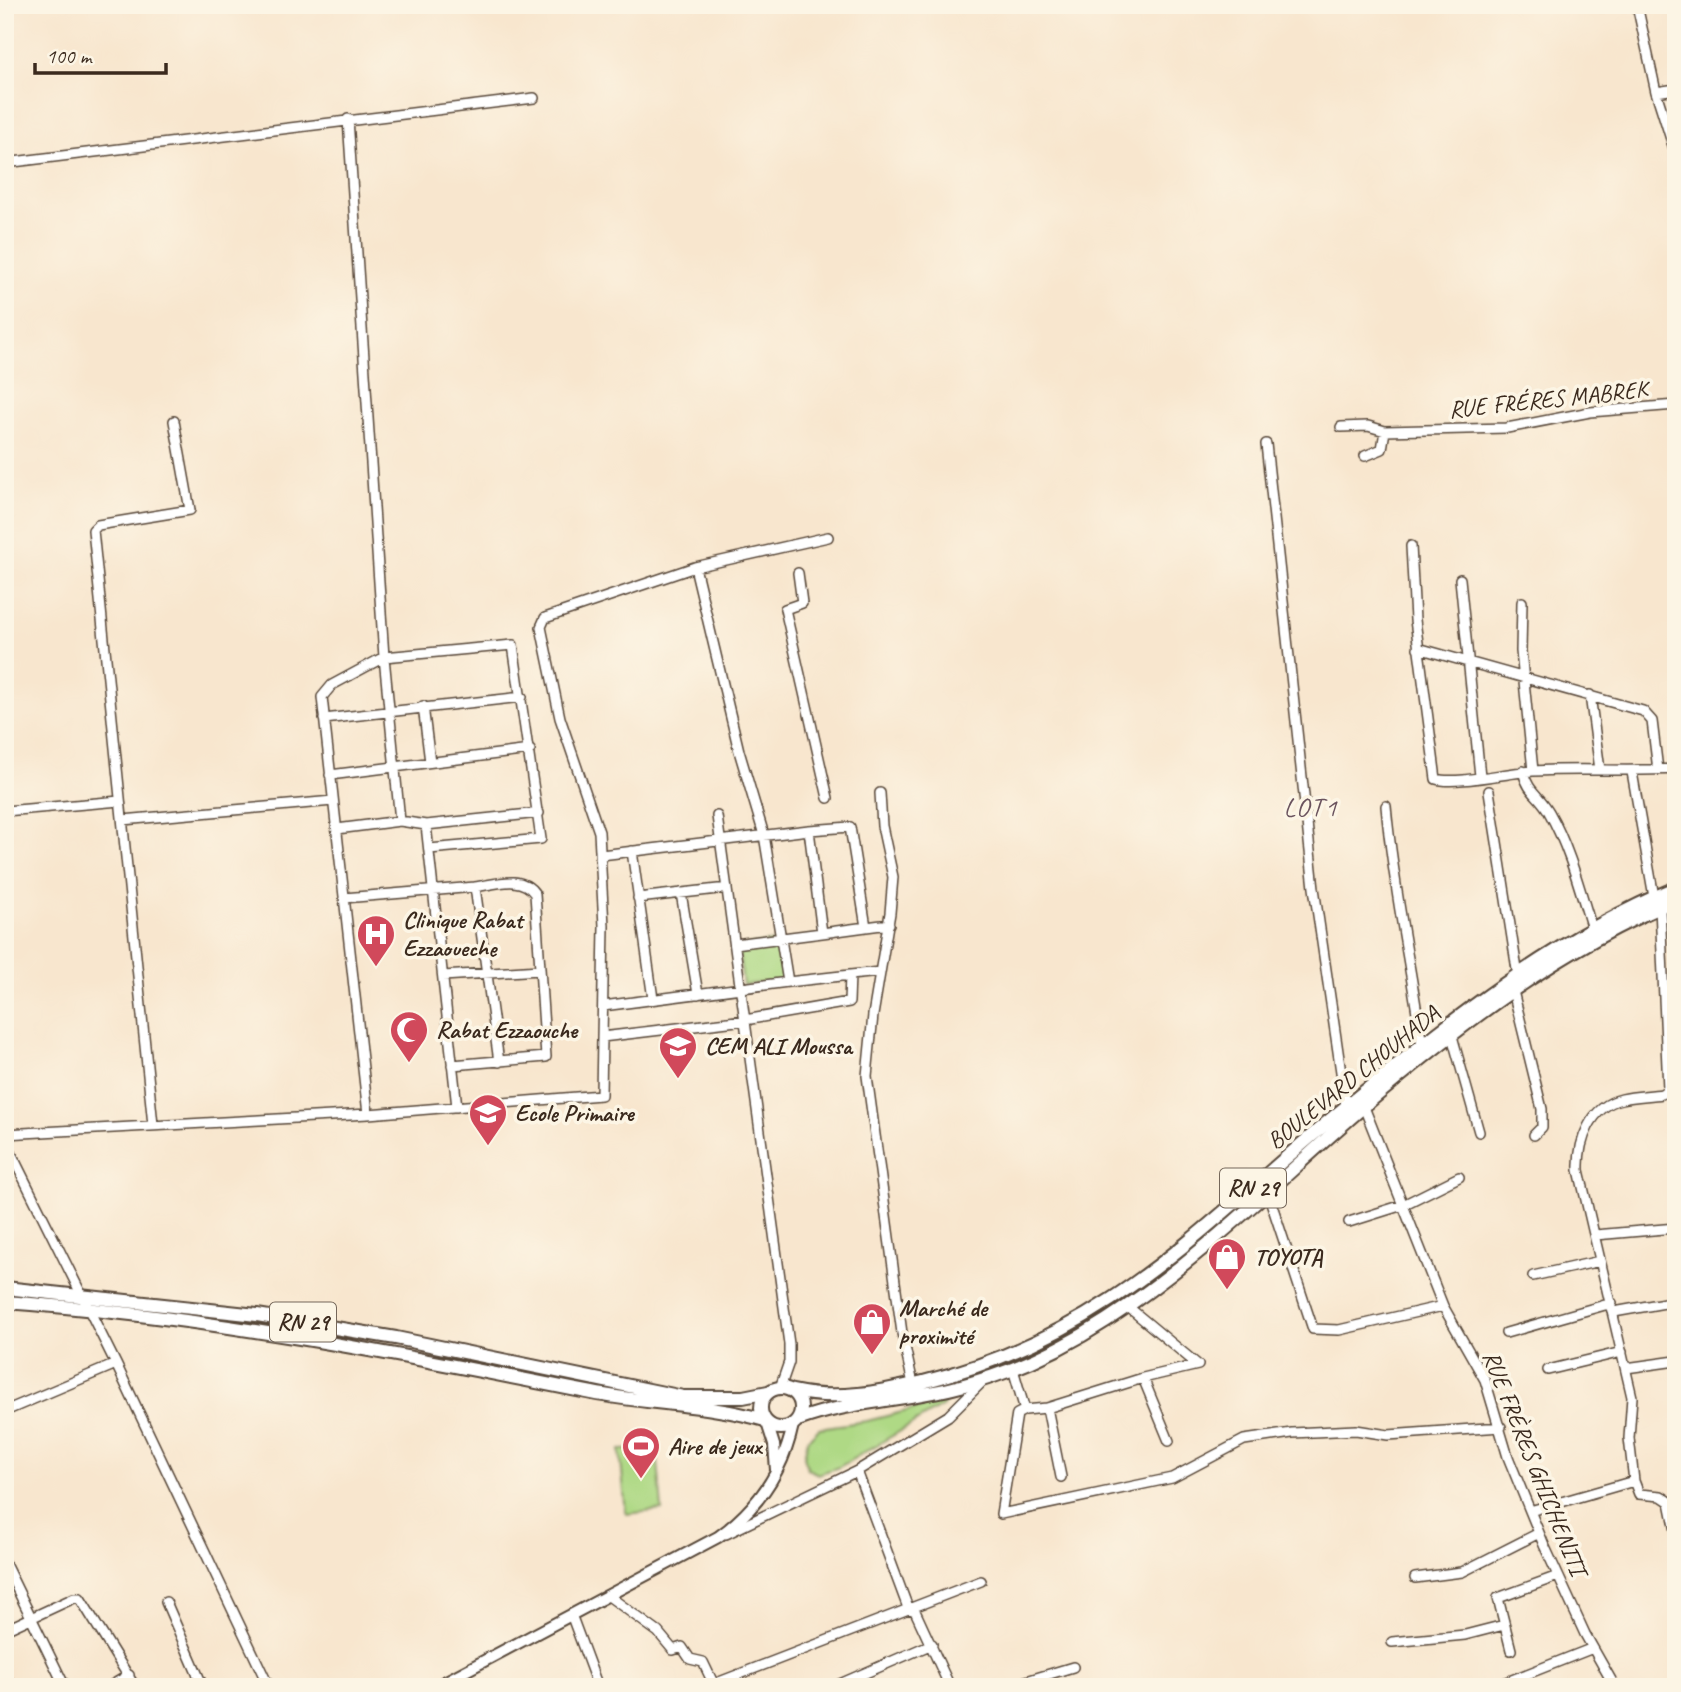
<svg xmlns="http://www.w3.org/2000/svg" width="1681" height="1692" font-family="Caveat,sans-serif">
<rect width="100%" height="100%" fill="#fcf5e5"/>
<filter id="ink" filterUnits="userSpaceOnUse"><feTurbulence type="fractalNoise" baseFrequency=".0143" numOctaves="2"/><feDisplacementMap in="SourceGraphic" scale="14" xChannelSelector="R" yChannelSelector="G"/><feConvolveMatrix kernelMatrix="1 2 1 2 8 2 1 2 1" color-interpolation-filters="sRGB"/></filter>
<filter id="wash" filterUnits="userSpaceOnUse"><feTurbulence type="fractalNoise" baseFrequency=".00686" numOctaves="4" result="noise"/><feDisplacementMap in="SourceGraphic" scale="28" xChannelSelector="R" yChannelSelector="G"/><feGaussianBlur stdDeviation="1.57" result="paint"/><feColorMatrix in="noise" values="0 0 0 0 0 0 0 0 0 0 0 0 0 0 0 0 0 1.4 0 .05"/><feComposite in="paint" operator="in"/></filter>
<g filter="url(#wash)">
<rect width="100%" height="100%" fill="#f8e6ce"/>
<path fill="#afd985" stroke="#758252" stroke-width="2" d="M 777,941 L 785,980 L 743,985 L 738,946 Z
M 946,1401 L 943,1406 L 839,1467 L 818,1474 L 808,1469 L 804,1456 L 808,1439 L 819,1428 L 867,1421 Z
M 657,1449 L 662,1510 L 626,1514 L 620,1450 Z"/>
</g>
<g filter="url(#ink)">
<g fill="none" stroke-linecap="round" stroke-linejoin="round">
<defs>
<path id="minor" d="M 1637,5 L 1656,92 L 1676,155
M 1656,92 L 1676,89
M 348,119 L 384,657 L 400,821
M 5,163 L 534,98
M 1341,427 L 1368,426 L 1385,431 L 1507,428 L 1590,412 L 1676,405
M 1266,444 L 1314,888 L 1346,1106
M 1365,456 L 1382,449 L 1385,431
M 1411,546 L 1415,620 L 1436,779 C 1455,785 1510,772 1533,771 C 1581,768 1628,772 1676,769
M 798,573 L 802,603 L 785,609 L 828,798
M 1460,579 L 1480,776
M 1522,602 L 1521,651 L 1533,771
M 1418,648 L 1643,711 L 1652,721 L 1658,770
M 1590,695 L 1600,770
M 423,706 L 430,762
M 324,719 L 522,697
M 1523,771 C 1528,793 1539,794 1549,812 C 1569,847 1580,890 1592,929
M 1632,772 L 1654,897
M 330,775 L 530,750
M 1489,791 L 1518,976
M 880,793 L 882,826 L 893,877 L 890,913 L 873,1015 L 867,1076 L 902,1333 L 913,1384
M 1386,806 C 1393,886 1411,966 1422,1046
M 5,811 L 120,801
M 717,816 L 789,1344 L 789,1362 L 780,1388
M 123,820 L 333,801
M 426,825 L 457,1107
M 337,829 L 400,821 L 426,825 L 539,813
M 809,830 L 850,827 L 866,927 L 822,933
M 632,851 L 653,999
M 601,855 L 809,830 L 822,933 L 735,944
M 681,893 L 698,994
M 344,898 L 475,887 L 499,1062
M 638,898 L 727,888
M 866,927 L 889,924
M 850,975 L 880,972
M 443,976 L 540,970
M 1513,991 L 1542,1109 L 1542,1127 L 1534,1135
M 603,1006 L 788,982 L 764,835 L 739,751 L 695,567
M 1452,1036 L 1479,1132
M 602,1037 L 745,1020 L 849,1002 L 850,975 L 788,982
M 452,1065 L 546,1057 L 535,894 C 522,874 496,884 475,887
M 1362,1102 L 1443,1306 L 1485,1380 L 1508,1457 L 1544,1545 L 1585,1634 L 1615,1687
M 368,1114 L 322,697 L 332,685 L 384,657 L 513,645 L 541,839 L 429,849
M 153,1125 L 93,530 L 98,525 L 190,510 L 174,421
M 5,1134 L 368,1114 L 601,1095 L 604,926 L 599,832 L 560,718 L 541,627 L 545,618 L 695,567 L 828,537
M 5,1141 L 116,1364 L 269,1687
M 1268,1193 L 1313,1329 L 1339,1330 L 1443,1306
M 1349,1222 L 1403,1205 L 1459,1177
M 1595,1235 L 1676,1228
M 1533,1276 L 1600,1261
M 1127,1306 L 1198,1365 L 1143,1378
M 1614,1312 L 1676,1301
M 1506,1333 L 1612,1303
M 1626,1368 L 1676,1361
M 1013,1369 L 1025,1410 L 1017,1414 L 1001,1514 L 1172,1478 L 1244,1440 L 1292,1433 L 1356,1430 L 1388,1435 L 1501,1427
M 1548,1370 L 1622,1352
M 1047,1408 L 1061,1477
M 1025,1410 L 1047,1408 L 1143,1378 L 1169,1441
M 5,1411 L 116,1364
M 857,1471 L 908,1608 L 915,1611 L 950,1687
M 1634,1481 L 1629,1438 L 1632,1397 L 1579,1170 C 1578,1142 1590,1106 1622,1099 C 1635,1096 1649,1096 1662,1094 L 1668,1089 L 1660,907
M 1530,1511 L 1634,1481 L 1639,1494 L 1661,1496 L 1670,1502 L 1676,1531
M 726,1534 L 857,1471 L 948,1416 L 983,1381
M 5,1564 L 65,1687
M 1415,1578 L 1462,1572 L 1539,1533
M 610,1597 L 658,1632 L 673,1650 L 682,1647 L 690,1659 L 703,1662 L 715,1687
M 166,1602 L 203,1687
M 572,1617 L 598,1687
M 5,1630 L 74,1598 L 80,1598 L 135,1687
M 1392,1642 L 1465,1635 L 1504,1625
M 1511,1650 L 1498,1598 L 1558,1576
M 5,1675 L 12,1687
M 714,1684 L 981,1581
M 109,1687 L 129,1675
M 833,1687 L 932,1644
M 1006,1687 L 1073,1667
M 1494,1687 L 1593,1648"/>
<path id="major" d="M 767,1423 L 774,1445 L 776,1470
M 435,1687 L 718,1537 C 757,1509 783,1472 793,1425"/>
<path id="highway" d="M 5,1288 L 257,1315 L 396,1338 L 683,1397 L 743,1397 L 768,1392
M 5,1302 C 203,1316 398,1354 592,1393 C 648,1404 709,1404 765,1420
M761 1408a20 20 0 1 1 40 0a20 20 0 1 1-40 0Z
M 793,1391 C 836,1401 880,1392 923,1382 C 1112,1335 1204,1223 1347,1106 C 1447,1023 1555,938 1676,888
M 798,1420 C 846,1402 902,1400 953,1388 C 1007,1375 1061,1350 1107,1320 C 1201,1259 1279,1179 1363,1107 C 1457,1027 1561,947 1676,900"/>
</defs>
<use href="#minor" stroke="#574638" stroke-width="12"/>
<use href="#major" stroke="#574638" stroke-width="14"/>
<use href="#highway" stroke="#574638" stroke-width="16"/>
<use href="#minor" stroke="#fff" stroke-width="9"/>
<use href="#major" stroke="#fff" stroke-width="10"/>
<use href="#highway" stroke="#fff" stroke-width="12"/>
</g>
</g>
<defs>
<symbol id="hospital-pin" viewBox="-11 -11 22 30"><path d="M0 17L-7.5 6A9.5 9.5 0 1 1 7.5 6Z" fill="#d1495b" stroke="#fcf5e5"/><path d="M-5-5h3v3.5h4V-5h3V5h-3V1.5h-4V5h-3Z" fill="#fff"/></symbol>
<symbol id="mosque-pin" viewBox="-11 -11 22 30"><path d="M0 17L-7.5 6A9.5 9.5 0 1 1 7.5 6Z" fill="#d1495b" stroke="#fcf5e5"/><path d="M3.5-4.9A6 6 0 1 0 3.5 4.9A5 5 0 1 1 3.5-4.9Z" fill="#fff"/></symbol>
<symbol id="school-pin" viewBox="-11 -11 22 30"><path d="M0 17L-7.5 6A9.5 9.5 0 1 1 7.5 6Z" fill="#d1495b" stroke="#fcf5e5"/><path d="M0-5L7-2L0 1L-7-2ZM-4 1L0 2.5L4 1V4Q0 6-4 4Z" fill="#fff"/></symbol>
<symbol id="shop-pin" viewBox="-11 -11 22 30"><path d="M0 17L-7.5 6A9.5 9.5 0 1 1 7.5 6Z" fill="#d1495b" stroke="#fcf5e5"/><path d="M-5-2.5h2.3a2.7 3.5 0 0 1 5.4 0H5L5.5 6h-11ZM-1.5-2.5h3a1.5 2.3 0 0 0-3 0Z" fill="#fff"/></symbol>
<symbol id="stadium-pin" viewBox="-11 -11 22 30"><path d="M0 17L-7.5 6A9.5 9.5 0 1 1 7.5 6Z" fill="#d1495b" stroke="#fcf5e5"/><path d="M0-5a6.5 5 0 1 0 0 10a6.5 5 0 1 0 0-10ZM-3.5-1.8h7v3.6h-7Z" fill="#fff"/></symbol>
</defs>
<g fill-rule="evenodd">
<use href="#hospital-pin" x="354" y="912" width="44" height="60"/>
<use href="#mosque-pin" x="387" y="1008" width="44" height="60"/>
<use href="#school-pin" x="656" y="1024" width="44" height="60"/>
<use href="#school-pin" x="466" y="1091" width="44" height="60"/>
<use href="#shop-pin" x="1205" y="1235" width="44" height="60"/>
<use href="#shop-pin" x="850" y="1300" width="44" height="60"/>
<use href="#stadium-pin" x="619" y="1424" width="44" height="60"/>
</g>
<g text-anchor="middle" stroke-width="7" stroke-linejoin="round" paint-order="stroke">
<g fill="#fcf5e5" stroke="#75675a" stroke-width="2">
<rect x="1220" y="1168.5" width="66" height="39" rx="5"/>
<rect x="270" y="1302.5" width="66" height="39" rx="5"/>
</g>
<g font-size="23" font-weight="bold" fill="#3b2a1e">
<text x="1253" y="1196">RN 29</text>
<text x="303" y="1330">RN 29</text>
</g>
<g font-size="24" fill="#3b2a1e" stroke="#fcf5e5">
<text transform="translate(1548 399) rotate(-6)" y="8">RUE FRÉRES MABREK</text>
<text transform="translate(1353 1077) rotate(-39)" y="8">BOULEVARD CHOUHADA</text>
<text transform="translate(1535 1463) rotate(68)" y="8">RUE FRÈRES GHICHENITI</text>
</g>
<g font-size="24" font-weight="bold" fill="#3b2a1e" stroke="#fcf5e5" text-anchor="start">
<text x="403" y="928">Clinique Rabat<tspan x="403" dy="28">Ezzaoueche</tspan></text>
<text x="436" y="1038">Rabat Ezzaouche</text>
<text x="705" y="1054">CEM ALI Moussa</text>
<text x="515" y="1121">Ecole Primaire</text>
<text x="1254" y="1265">TOYOTA</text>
<text x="899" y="1316">Marché de<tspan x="899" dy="28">proximité</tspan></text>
<text x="668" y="1454">Aire de jeux</text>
</g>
<g font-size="26" letter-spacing="2" fill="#6a535e" stroke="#fcf5e5">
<text x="1311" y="816">LOT1</text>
</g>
</g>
<rect width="1681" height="1692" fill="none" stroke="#fcf5e5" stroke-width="28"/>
<path d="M35 63v10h131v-10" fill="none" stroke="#3b2a1e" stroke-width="3.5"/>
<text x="46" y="63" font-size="21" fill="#3b2a1e" stroke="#fcf5e5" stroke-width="5" paint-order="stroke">100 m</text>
</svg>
